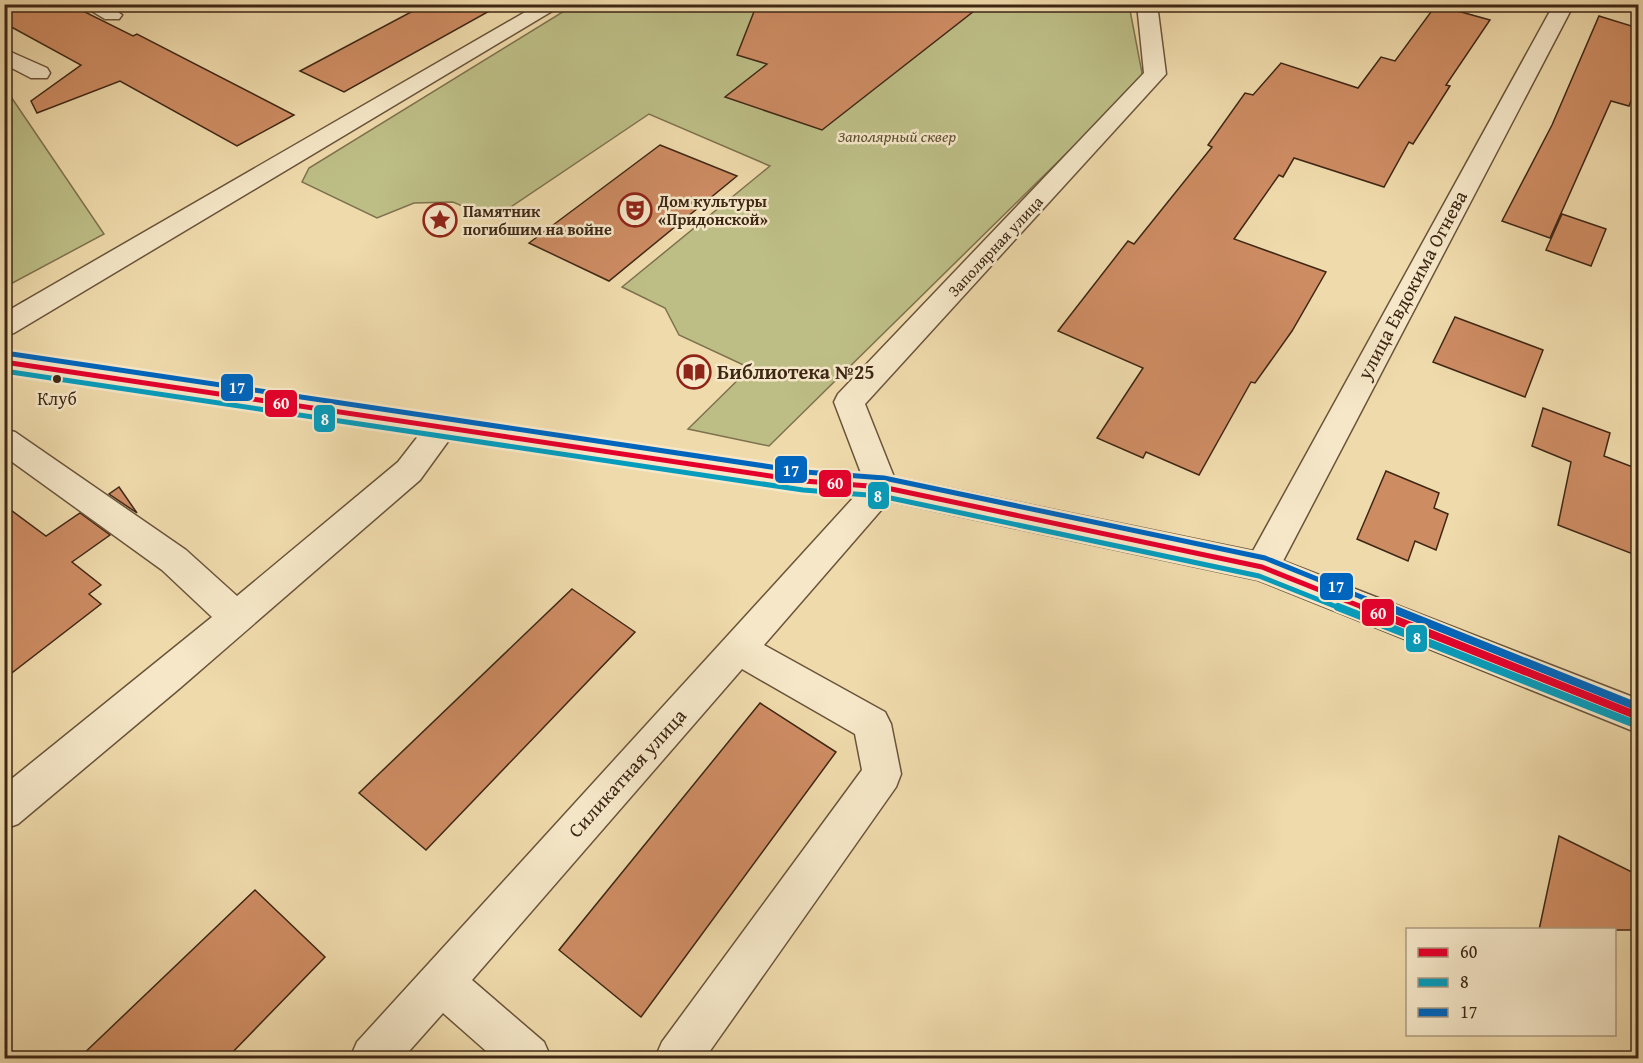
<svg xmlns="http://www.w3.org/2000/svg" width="1643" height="1063" font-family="'Gentium Book Plus',serif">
<rect width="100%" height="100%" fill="#efdaab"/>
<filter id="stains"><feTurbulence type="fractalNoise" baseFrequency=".00333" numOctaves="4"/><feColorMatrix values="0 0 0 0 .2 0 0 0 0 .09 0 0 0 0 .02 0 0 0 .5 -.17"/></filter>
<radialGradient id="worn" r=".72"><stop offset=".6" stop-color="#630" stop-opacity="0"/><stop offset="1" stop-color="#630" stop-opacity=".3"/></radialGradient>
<path fill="#bdbe86" stroke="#7e724e" stroke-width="1.5" d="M 574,5 L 1129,5 L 1143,78 L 769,446 L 688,429 L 750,368 L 679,335 L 665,308 L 622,287 L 770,166 L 649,114 L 493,219 L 453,202 L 414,203 L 377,218 L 302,182 L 309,168 Z
M 5,88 L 104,234 L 5,287 Z"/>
<path fill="#ce8c63" stroke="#3e2715" stroke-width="1.5" d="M 4,4 L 69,4 L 133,36 L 137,34 L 294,115 L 237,146 L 120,81 L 37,113 L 31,101 L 81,65 L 4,23 Z
M 426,4 L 502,4 L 344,92 L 300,71 Z
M 757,4 L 983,4 L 822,130 L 725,97 L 767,64 L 737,55 Z
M 1436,5 L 1490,20 L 1446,85 L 1450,86 L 1413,144 L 1409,142 L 1384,187 L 1294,158 L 1283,177 L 1279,175 L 1234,239 L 1326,272 L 1292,331 L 1255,383 L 1251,382 L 1199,475 L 1146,452 L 1143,458 L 1097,438 L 1143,368 L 1058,331 L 1128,241 L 1134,244 L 1212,147 L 1208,145 L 1245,93 L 1253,95 L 1281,63 L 1358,88 L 1381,57 L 1395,61 Z
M 1599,16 L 1638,28 L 1638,83 L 1629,106 L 1611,101 L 1550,238 L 1502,221 L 1552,125 Z
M 660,145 L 737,176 L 609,281 L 529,243 Z
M 1562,214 L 1606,229 L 1591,266 L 1546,250 Z
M 1455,317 L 1543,350 L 1525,397 L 1433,362 Z
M 1543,408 L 1610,433 L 1604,456 L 1638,469 L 1638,556 L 1558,525 L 1571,462 L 1532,446 Z
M 1386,471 L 1439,493 L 1434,508 L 1448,514 L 1436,550 L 1415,541 L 1408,561 L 1357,539 Z
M 119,487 L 137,513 L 109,494 Z
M 4,505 L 46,536 L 80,513 L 110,535 L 72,562 L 101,585 L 89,594 L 101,604 L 4,679 Z
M 572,589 L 635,632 L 426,850 L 359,793 Z
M 760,703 L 836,752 L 641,1017 L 559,950 Z
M 1559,836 L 1638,875 L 1638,930 L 1539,930 Z
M 255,890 L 325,957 L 226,1059 L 78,1059 Z"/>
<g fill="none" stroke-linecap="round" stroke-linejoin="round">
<defs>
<path id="minor" d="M 80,4 L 107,4 L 122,15 L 119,19 L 105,19 Z
M 539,4 L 564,4 L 14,333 L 4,335 L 4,313 Z
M 1137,4 L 1157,4 L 1166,74 L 865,404 L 894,477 L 1253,551 L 1554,4 L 1574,4 L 1283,561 L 1638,699 L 1638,733 L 1258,580 L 889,501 L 764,645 L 885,712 L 891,724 L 901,774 L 896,787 L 705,1058 L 655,1058 L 662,1042 L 862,770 L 855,734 L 742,669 L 472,980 L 544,1042 L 551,1058 L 494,1058 L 443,1013 L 403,1058 L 350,1058 L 357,1042 L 854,497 L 804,493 L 449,440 L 420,480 L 180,688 L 18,824 L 4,829 L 4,785 L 212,617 L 162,570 L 4,456 L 4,429 L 15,432 L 186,550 L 237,596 L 398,462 L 419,435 L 4,372 L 4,352 L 804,469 L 861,473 L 834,402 L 838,394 L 1144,73 Z
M 4,49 L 47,68 L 50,73 L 47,78 L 31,78 L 4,64 Z"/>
</defs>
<use href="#minor" stroke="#6a543a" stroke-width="3"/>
<use href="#minor" fill="#f5e7c8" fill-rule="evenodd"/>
<defs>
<path id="bus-1-far1" d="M 4,362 L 804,481 L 882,487 L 1262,567 L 1367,609"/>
<path id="bus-1" d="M 1363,607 L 1638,716"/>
<path id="bus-2-far1" d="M 4,371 L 803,490 L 881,496 L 1259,576 L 1342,609"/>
<path id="bus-2" d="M 1338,607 L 1635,724"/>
<path id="bus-3-far1" d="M 5,353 L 805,472 L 884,478 L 1265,558 L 1391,609"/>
<path id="bus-3" d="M 1388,607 L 1638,707"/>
</defs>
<use href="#bus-1-far1" stroke="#f5e7c8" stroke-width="10"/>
<use href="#bus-1" stroke="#f5e7c8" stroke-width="12"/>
<use href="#bus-2-far1" stroke="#f5e7c8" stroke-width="10"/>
<use href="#bus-2" stroke="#f5e7c8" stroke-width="12"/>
<use href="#bus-3-far1" stroke="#f5e7c8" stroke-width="10"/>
<use href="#bus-3" stroke="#f5e7c8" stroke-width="12"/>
<use href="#bus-1-far1" stroke="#e4002b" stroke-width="5"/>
<use href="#bus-1" stroke="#e4002b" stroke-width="8"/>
<use href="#bus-2-far1" stroke="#069cbc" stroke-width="5"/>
<use href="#bus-2" stroke="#069cbc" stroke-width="8"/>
<use href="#bus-3-far1" stroke="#0065bd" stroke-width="5"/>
<use href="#bus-3" stroke="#0065bd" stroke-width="8"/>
</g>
<defs>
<symbol id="theatre-ring" viewBox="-11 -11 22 22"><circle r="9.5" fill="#f5e7c8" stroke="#8f2418" stroke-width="1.5"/><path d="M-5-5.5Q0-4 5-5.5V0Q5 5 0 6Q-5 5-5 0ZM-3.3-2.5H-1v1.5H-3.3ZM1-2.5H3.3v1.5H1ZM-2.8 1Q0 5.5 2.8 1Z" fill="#8f2418"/></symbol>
<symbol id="sight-ring" viewBox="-11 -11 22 22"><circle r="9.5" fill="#f5e7c8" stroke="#8f2418" stroke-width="1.5"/><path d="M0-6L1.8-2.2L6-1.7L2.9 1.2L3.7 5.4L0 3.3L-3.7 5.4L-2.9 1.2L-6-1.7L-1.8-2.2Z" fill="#8f2418"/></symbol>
<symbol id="library-ring" viewBox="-11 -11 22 22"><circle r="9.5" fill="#f5e7c8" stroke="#8f2418" stroke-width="1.5"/><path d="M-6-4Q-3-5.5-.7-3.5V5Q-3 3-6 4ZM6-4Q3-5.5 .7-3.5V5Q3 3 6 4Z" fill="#8f2418"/></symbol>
</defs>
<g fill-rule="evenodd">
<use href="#theatre-ring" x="616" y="191" width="38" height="38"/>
<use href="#sight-ring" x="421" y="201" width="38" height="38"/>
<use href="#library-ring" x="675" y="353" width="38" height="38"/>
</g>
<circle fill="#3e2715" stroke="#f5e7c8" stroke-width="2" cx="57" cy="379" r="5"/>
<g text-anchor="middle" stroke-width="5" stroke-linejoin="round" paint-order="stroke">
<g font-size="16" font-style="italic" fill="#5e4d31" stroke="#f5e7c8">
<text x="897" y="142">Заполярный сквер</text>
</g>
<g font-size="16" font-weight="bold" fill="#3e2715" stroke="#f5e7c8" text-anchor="start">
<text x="658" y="207">Дом культуры<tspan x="658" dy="18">«Придонской»</tspan></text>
<text x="463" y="217">Памятник<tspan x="463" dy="18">погибшим на войне</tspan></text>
</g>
<g font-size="16" fill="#3e2715" stroke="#f5e7c8">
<text transform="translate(995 246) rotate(-47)" y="6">Заполярная улица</text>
</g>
<g font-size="18" fill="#3e2715" stroke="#f5e7c8">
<text x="57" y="405">Клуб</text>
</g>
<g font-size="20" fill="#3e2715" stroke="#f5e7c8">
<text transform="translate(1412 285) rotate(-62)" y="7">улица Евдокима Огнева</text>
<text transform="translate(627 773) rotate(-48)" y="7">Силикатная улица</text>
</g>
<g font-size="20" font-weight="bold" fill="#3e2715" stroke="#f5e7c8" text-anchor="start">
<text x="717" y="379">Библиотека №25</text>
</g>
</g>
<g stroke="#f5e7c8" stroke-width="2">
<rect x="220" y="373" width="34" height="29" rx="6" fill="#0065bd"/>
<rect x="264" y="389" width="34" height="29" rx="6" fill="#e4002b"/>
<rect x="313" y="404" width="23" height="29" rx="6" fill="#069cbc"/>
<rect x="774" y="455" width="34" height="29" rx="6" fill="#0065bd"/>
<rect x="818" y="469" width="34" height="29" rx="6" fill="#e4002b"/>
<rect x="867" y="481" width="23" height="29" rx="6" fill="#069cbc"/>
<rect x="1319" y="572" width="35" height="29" rx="6" fill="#0065bd"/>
<rect x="1361" y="598" width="34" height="29" rx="6" fill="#e4002b"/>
<rect x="1405" y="624" width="23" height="29" rx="6" fill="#069cbc"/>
</g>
<g font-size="16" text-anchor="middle" font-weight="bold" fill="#fff">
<text x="237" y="393">17</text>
<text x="281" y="409">60</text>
<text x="325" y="425">8</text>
<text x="791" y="476">17</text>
<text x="835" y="489">60</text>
<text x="878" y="502">8</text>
<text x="1336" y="592">17</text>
<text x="1378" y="619">60</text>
<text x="1417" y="644">8</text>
</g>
<rect width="1643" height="1063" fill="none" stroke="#efdaab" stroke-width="24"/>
<rect x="6" y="6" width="1631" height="1051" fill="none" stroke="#3e2715" stroke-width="3"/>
<rect x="12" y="12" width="1619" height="1039" fill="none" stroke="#3e2715" stroke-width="1.5"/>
<rect x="1406" y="928" width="210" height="108" fill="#f5e7c8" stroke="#ac9a80" stroke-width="1.5"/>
<rect x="1418" y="948" width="30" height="9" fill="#e4002b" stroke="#ac9a80" stroke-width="1.5"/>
<text x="1460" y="958" font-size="18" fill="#3e2715">60</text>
<rect x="1418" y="978" width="30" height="9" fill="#069cbc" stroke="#ac9a80" stroke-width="1.5"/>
<text x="1460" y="988" font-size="18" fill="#3e2715">8</text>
<rect x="1418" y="1008" width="30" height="9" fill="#0065bd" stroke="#ac9a80" stroke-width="1.5"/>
<text x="1460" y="1018" font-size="18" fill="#3e2715">17</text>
<rect width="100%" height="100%" filter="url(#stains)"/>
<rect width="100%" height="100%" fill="url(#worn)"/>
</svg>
